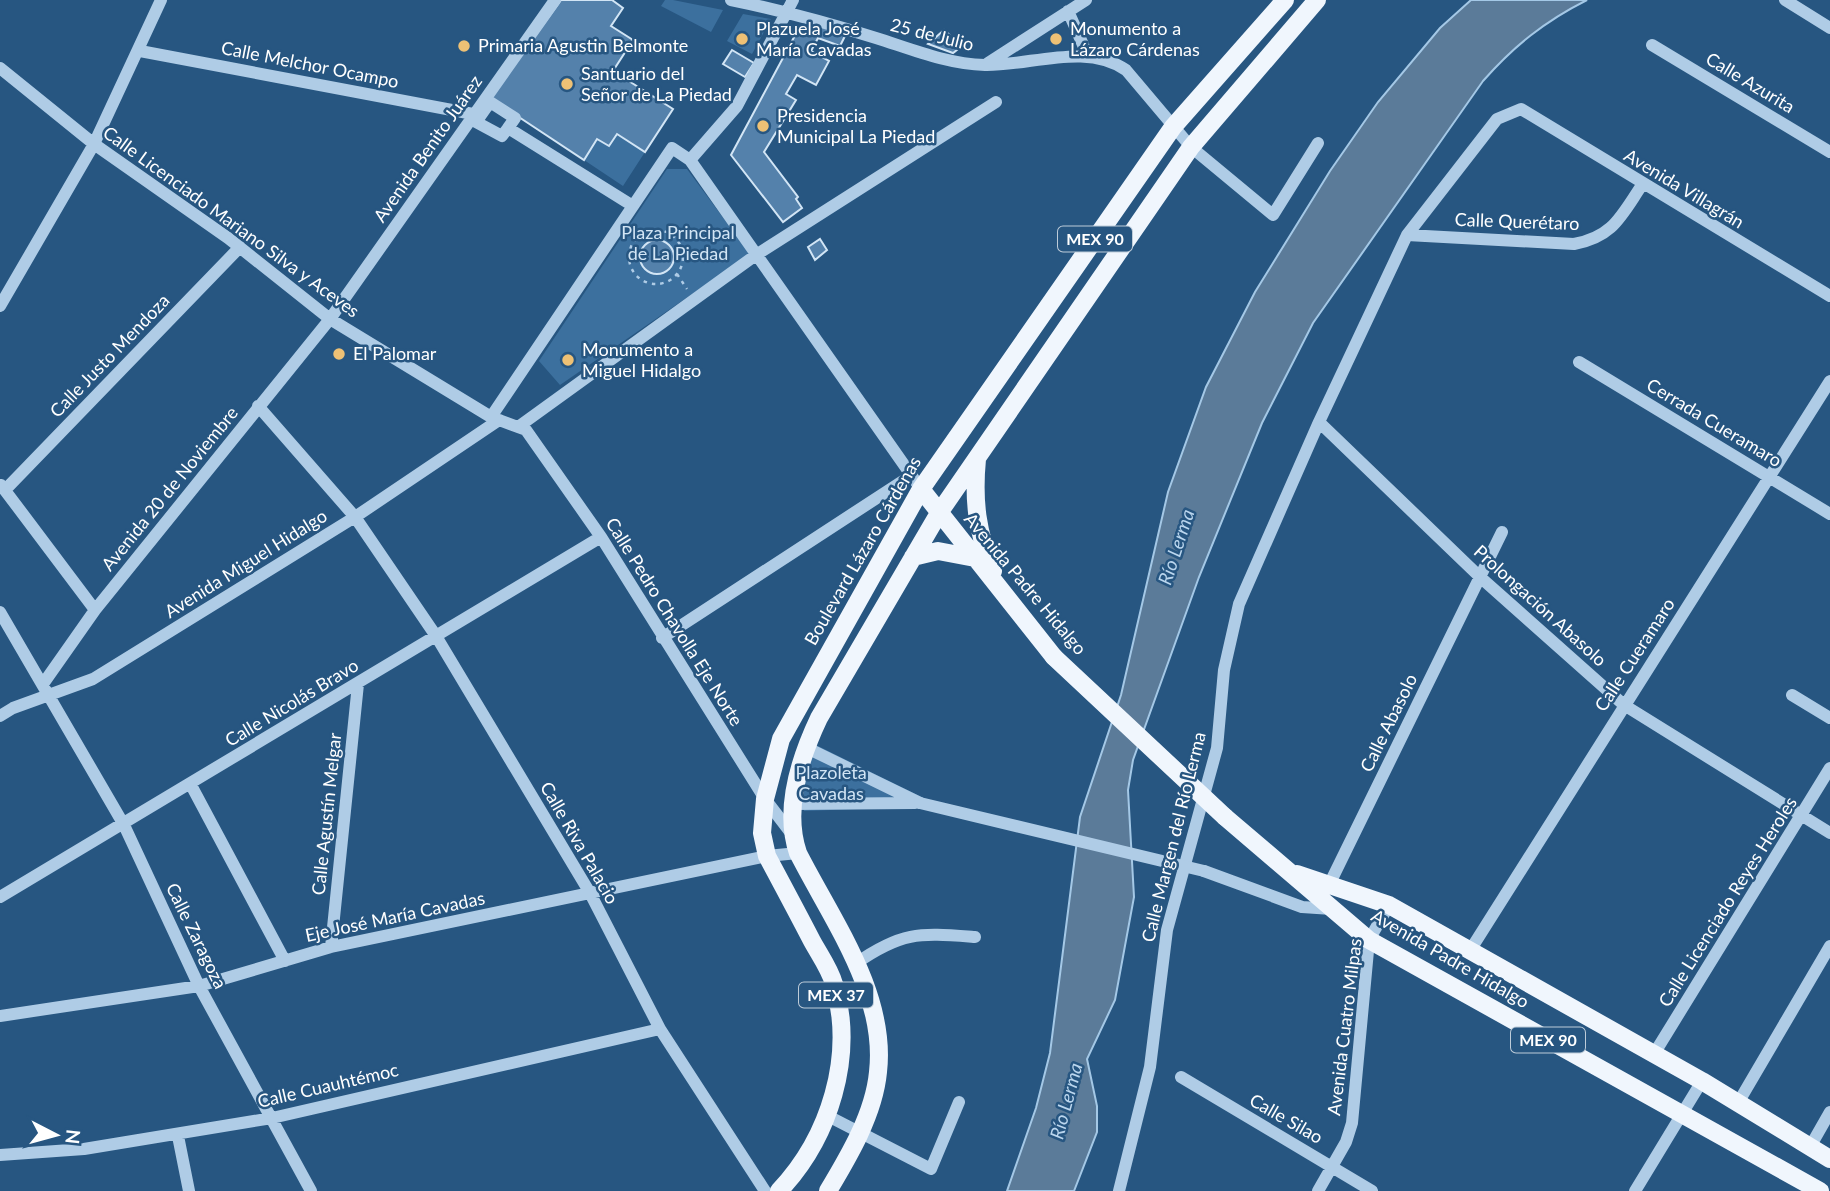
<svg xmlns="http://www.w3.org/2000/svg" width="1830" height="1191" font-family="Lato,sans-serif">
<rect width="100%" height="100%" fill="#275681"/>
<path fill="#3c709e" d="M 665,0 L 673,0 L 723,10 L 711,32 L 661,6 Z
M 743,14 L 771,19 L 752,54 L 727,41 Z
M 617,134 L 645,152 L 623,186 L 584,160 L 597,139 L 608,146 Z
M 667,169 L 687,169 L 750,254 L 560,385 L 539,361 Z
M 816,745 L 940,806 L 804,811 L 804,777 Z"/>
<path fill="#5b7b99" stroke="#a4c8e6" stroke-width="2" d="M 1471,0 L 1587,0 C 1545,21 1514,46 1483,81 L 1313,323 L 1262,423 L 1199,577 L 1133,760 L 1128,790 L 1134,897 L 1115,1000 L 1087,1059 L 1097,1106 L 1097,1132 L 1074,1191 L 1007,1191 L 1036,1108 L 1050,1053 L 1080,817 L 1121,695 L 1168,492 L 1206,387 L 1255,292 L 1330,171 L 1378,102 L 1440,28 Z"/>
<path fill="#5481ab" stroke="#d2e5f5" stroke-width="2" d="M 561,0 L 612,0 L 623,8 L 611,26 L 633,40 L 613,71 L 673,109 L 645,152 L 617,134 L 609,146 L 597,139 L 584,160 L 490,98 Z
M 816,24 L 846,34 L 840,46 L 818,38 L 811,51 L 829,61 L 816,85 L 797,75 L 786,94 L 796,100 L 764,152 L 798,197 L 796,199 L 802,208 L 783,222 L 731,155 L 799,28 L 811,35 Z
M 944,30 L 962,46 L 953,53 L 928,44 Z
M 732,50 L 754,63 L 745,77 L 723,64 Z
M 820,239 L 827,250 L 815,260 L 808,247 Z
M640 257a17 17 0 1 1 34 0a17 17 0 1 1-34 0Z"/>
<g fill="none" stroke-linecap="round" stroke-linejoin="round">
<path stroke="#afcce6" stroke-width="2.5" stroke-dasharray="3.5 5" stroke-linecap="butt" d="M629 257a27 27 0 1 1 54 0a27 27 0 1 1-54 0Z
M 677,274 L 687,289"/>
<path stroke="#afcce6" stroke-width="12" d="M 731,0 C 780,10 828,23 876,38 C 911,49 947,64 985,65 C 1030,66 1086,42 1126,70 L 1191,147 L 1273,215 L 1318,143
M 1785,0 L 1830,28
M 1068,11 L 1088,56
M 1652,45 L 1830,152
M 140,51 L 473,114
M 988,63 L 1086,0
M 0,68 L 94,144 L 228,238 L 330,319 L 491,417 L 526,430 L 601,537 L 765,799 L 791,833
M 508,128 L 502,136 L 476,122 L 490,102 L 515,118 L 508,128 L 633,206
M 690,160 L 737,106 L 793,0
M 1407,235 L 1574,244 C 1613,237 1621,216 1642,185
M 0,306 L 94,144 L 161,0
M 1579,362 L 1830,514
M 258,406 L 355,517 L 436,636 L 590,893 L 660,1029 L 765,1191
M 491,417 L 672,148 L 690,160 L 921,489
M 1319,422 L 1480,577 L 1624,705 L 1830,833
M 518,427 L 756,255 L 996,102
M 1,485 L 95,610
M 5,490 L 240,247
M 0,612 L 124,825 L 199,986 L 311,1191
M 662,638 L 909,477
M 43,684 L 95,610 L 330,319 L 555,0
M 1792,695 L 1830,718
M 0,716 L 13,708 L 93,679 L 355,517 L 499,420
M 805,747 L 920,803
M 191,785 L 285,961
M 793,804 L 915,803
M 1204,871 L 1302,907 L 1332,909
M 1329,885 L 1502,532
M 0,897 L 601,537
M 331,947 L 358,684
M 1471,949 L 1830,381
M 855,964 C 902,931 919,933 975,937
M 0,1016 L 199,986 L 331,947 L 767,856 L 798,853
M 1654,1054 L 1830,768
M 1181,1077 L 1372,1191
M 1738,1103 L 1830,946
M 826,1115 L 931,1169 L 959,1102
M 178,1136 L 189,1191
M 1810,1147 L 1830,1112
M 0,1155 L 84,1149 L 272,1118 L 660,1029
M 1119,1191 L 1150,1067 L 1167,930 L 1217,748 L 1224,670 L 1239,604 L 1319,422 L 1407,235 L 1497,119 L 1521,109 L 1830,296
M 1318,1191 L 1346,1142 L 1352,1123 L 1369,940 L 1389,905
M 1635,1191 L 1702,1081"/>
<path stroke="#f0f6fd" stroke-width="18" d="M 977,459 C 973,501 977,532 993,571
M 921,489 L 1054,657
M 913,557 L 938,551 L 975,558
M 1225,817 L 1369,940 L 1820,1191
M 1297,874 L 1389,905 L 1702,1081 L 1830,1159
M 779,1191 C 830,1137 855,1056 834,984 C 830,969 819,954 812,941 C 797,912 782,884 767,856 L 762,833 L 765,799 L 781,739 L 921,489 L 1173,127 L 1285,0
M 828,1191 C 849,1156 874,1114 878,1072 C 887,994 832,920 798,853 C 783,809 800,758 819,718 L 939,513 L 1191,147 L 1317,0"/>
<path stroke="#afcce6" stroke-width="12" d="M 920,803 L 1204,871"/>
<path stroke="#f0f6fd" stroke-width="18" d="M 1054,657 L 1225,817"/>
</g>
<g fill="#eec175" stroke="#275681" stroke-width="2.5">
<circle cx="742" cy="39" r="7"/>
<circle cx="1056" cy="39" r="7"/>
<circle cx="464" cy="46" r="7"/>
<circle cx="567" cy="84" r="7"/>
<circle cx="763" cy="126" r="7"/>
<circle cx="339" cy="354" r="7"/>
<circle cx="568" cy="360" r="7"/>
</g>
<g text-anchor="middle" stroke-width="5" stroke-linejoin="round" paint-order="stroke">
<g fill="#275681" stroke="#beccd9" stroke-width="2">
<rect x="1058" y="226.5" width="74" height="25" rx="5"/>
<rect x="799" y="982.5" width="74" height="25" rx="5"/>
<rect x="1511" y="1027.5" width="74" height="25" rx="5"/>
</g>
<g font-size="16" font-weight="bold" fill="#fff">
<text x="1095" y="245">MEX 90</text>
<text x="836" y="1001">MEX 37</text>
<text x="1548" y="1046">MEX 90</text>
</g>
<g font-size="18" fill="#fff" stroke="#275681" text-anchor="start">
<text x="756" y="35">Plazuela José<tspan x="756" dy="21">María Cavadas</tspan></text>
<text x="1070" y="35">Monumento a<tspan x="1070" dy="21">Lázaro Cárdenas</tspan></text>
<text x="478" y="52">Primaria Agustin Belmonte</text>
<text x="581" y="80">Santuario del<tspan x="581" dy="21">Señor de La Piedad</tspan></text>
<text x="777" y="122">Presidencia<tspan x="777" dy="21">Municipal La Piedad</tspan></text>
<text x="582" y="356">Monumento a<tspan x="582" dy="21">Miguel Hidalgo</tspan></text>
<text x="353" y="360">El Palomar</text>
</g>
<g font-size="18" fill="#fff" stroke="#275681">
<text transform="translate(932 35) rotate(14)" y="6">25 de Julio</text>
<text transform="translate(310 65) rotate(11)" y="6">Calle Melchor Ocampo</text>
<text transform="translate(1750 83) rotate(31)" y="6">Calle Azurita</text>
<text transform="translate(428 149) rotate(-55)" y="6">Avenida Benito Juárez</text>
<text transform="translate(1684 189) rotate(31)" y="6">Avenida Villagrán</text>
<text transform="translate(231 222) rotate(36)" y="6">Calle Licenciado Mariano Silva y Aceves</text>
<text transform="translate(1517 222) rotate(2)" y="6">Calle Querétaro</text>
<text transform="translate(110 356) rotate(-46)" y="6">Calle Justo Mendoza</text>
<text transform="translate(1714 423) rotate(31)" y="6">Cerrada Cueramaro</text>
<text transform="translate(170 489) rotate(-51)" y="6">Avenida 20 de Noviembre</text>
<text transform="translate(863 551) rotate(-60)" y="6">Boulevard Lázaro Cárdenas</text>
<text transform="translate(246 564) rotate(-32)" y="6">Avenida Miguel Hidalgo</text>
<text transform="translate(1025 584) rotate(50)" y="6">Avenida Padre Hidalgo</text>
<text transform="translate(1540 606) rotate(42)" y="6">Prolongación Abasolo</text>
<text transform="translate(674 622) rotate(58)" y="6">Calle Pedro Chavolla Eje Norte</text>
<text transform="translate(1635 655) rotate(-57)" y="6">Calle Cueramaro</text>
<text transform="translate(292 703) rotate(-31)" y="6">Calle Nicolás Bravo</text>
<text transform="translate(1389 723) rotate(-64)" y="6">Calle Abasolo</text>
<text transform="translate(327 814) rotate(-84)" y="6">Calle Agustín Melgar</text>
<text transform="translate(1174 837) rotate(-76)" y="6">Calle Margen del Río Lerma</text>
<text transform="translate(579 843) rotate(60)" y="6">Calle Riva Palacio</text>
<text transform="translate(1728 902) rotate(-58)" y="6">Calle Licenciado Reyes Heroles</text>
<text transform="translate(395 917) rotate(-12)" y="6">Eje José María Cavadas</text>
<text transform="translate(196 936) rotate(64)" y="6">Calle Zaragoza</text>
<text transform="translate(1450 959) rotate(30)" y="6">Avenida Padre Hidalgo</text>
<text transform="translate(1345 1027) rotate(-83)" y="6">Avenida Cuatro Milpas</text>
<text transform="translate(328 1086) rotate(-13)" y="6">Calle Cuauhtémoc</text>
<text transform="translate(1286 1119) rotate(30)" y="6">Calle Silao</text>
</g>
<g font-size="18" fill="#d2e5f5" stroke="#275681">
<text x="678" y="239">Plaza Principal<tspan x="678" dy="21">de La Piedad</tspan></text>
<text x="831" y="779">Plazoleta<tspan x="831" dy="21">Cavadas</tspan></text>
</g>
<g font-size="19" font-style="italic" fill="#bbd6ee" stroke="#275681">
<text transform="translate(1176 547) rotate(-72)" y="7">Río Lerma</text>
<text transform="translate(1066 1101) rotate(-75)" y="7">Río Lerma</text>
</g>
</g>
<g transform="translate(56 1135) rotate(96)" stroke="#275681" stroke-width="5" paint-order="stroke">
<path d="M0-5L12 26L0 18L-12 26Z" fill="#ffffff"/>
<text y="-10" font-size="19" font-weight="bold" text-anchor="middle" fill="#ffffff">N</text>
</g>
</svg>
